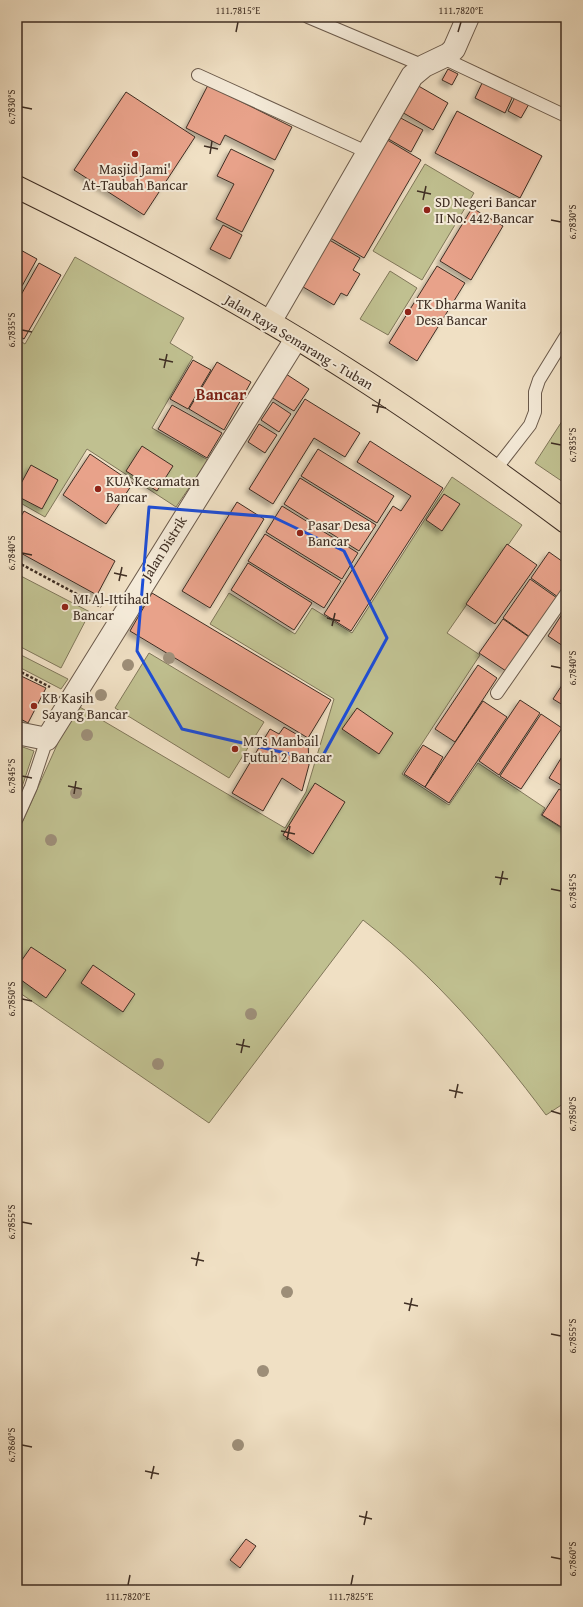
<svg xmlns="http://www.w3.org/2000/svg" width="583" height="1607" font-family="'Gentium Book Plus',serif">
<defs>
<filter id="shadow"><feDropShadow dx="-3.5" dy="3.5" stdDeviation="2" flood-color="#0004"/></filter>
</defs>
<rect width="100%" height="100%" fill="#f0e0c4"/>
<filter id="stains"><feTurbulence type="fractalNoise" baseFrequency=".005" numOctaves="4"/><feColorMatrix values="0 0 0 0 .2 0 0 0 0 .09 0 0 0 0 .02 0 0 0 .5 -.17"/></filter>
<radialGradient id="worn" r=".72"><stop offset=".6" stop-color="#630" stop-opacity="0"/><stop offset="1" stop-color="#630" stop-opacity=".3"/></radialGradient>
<path fill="#c0c090" stroke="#80775a" d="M 425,164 L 474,193 L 422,280 L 373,251 Z
M 75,257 L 184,318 L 170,343 L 193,357 L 152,428 L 208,460 L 176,507 L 87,449 L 45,517 L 17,501 L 17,339 L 25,344 Z
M 390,271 L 417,288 L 388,335 L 360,319 Z
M 566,415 L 566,484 L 535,463 Z
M 452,477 L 522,525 L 447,633 L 480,655 L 402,774 L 449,805 L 478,763 L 545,808 L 541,815 L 566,831 L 566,1102 L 546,1115 C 493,1044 434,975 363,920 L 209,1123 L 17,991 L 17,834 L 61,736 L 78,706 L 285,828 L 306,792 L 334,699 L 210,624 L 229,593 L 295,634 L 312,608 L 352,633 Z
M 17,574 L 90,612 L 61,668 L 17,645 Z
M 17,653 L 68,679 L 61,689 L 17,666 Z
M 149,653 L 264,722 L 229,778 L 115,708 Z
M 17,745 L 34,751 L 17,802 Z"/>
<path fill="#e8a28a" stroke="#3f2e23" filter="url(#shadow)" d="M 448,69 L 458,74 L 452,85 L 442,80 Z
M 483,81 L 513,96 L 505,113 L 475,98 Z
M 415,84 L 448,103 L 433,130 L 400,111 Z
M 208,85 L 292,127 L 275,160 L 225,135 L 220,145 L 186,128 Z
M 126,92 L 195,137 L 144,215 L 74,170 Z
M 515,97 L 529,104 L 521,118 L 508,111 Z
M 457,111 L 542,156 L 520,198 L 435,153 Z
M 397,116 L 423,130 L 411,152 L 385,137 Z
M 384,138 L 421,160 L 364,258 L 327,236 Z
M 231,149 L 274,170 L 242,232 L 216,219 L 234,184 L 217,176 Z
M 472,208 L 503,226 L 471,280 L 440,261 Z
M 223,225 L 242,235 L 230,259 L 210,249 Z
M 17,233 L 21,236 L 17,243 Z
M 326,238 L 360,258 L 353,270 L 360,274 L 347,296 L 341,293 L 334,305 L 298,284 Z
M 17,248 L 37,259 L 22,286 L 17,283 Z
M 39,263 L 61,275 L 24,339 L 17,335 L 17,302 Z
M 437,266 L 465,283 L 417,361 L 389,343 Z
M 193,360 L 211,370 L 188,409 L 170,399 Z
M 217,362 L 251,382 L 224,430 L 189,409 Z
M 286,374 L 309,389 L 294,411 L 271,397 Z
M 305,399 L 360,433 L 345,457 L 314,438 L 273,504 L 249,489 Z
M 273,402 L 291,414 L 279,432 L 261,420 Z
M 172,405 L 222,433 L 207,458 L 158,429 Z
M 259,424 L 277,435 L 265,453 L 248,442 Z
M 370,441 L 443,488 L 351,631 L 324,614 L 393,506 L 401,511 L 411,496 L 357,462 Z
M 142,446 L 173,466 L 157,491 L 126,471 Z
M 318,449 L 394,496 L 377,523 L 301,476 Z
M 90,454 L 133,483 L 106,524 L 63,495 Z
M 31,465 L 58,480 L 42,509 L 17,496 L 17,491 Z
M 300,478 L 376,525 L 359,551 L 284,504 Z
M 444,494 L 460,504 L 442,531 L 426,520 Z
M 237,502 L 264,519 L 210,608 L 182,591 Z
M 282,506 L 358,553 L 342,579 L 266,532 Z
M 24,511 L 115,561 L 97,595 L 17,551 L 17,524 Z
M 265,534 L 341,581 L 324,608 L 248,561 Z
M 507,544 L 537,565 L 495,624 L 466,604 Z
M 549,552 L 566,564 L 566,585 L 558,597 L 531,578 Z
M 248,563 L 312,603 L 294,630 L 231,590 Z
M 530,579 L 557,598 L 530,637 L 503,618 Z
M 152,593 L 331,700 L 308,738 L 130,631 Z
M 566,608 L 566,648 L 548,636 Z
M 503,619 L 529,637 L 506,671 L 479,653 Z
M 478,665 L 497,678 L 455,742 L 435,729 Z
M 17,674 L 46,688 L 28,723 L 17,717 Z
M 566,679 L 566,707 L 553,699 Z
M 520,700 L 540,713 L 499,775 L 479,761 Z
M 483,701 L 507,717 L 449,803 L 425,787 Z
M 357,708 L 393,733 L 379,754 L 342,729 Z
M 541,714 L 562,728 L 521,789 L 500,776 Z
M 284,727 L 308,741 L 309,765 L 302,791 L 282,778 L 263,811 L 232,793 L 270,729 L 279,734 Z
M 423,745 L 443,757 L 425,787 L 404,774 Z
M 563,755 L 566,757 L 566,788 L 549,778 Z
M 315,783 L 345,802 L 313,854 L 283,835 Z
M 559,789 L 566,793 L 566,830 L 542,815 Z
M 31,947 L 66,970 L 46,998 L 17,977 L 17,967 Z
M 93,965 L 135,994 L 123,1012 L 81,983 Z
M 246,1539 L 256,1546 L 240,1568 L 230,1560 Z"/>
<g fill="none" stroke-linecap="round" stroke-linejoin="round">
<defs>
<path id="service" d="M 308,17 L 424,66
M 441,57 L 566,116
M 198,75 L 369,153
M 495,470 L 530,425 L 535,412 L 535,392 L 539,380 L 566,336
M 497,693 L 566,594
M 17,818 L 31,787 L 47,739"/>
<path id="minor" d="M 270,322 L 412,76 L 424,66 L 449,54 L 454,49 L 468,17
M 17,733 L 47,739 L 296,339"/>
<path id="trunk" d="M 17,187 C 131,243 244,303 351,372 C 425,419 496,470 566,522"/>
</defs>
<use href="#service" stroke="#6b5a4b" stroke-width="14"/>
<use href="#minor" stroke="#6b5a4b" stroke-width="24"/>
<use href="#trunk" stroke="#3f2e23" stroke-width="24"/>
<path stroke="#3f2e23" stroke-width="2.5" stroke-dasharray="3 2" stroke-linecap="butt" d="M 17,562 L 101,607
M 17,670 L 50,687"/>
<use href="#service" stroke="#f5ebd9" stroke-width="12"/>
<use href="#minor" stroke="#f5ebd9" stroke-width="22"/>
<use href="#trunk" stroke="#f0e0c4" stroke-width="22"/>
</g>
<g fill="#9d8e78">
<circle cx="169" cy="658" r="6"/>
<circle cx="128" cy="665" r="6"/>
<circle cx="101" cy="695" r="6"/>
<circle cx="87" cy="735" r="6"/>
<circle cx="76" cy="793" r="6"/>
<circle cx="51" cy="840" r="6"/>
<circle cx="251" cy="1014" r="6"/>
<circle cx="158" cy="1064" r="6"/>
<circle cx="287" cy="1292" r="6"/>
<circle cx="263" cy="1371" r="6"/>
<circle cx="238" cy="1445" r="6"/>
</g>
<path fill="none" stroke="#1d4ed8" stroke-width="3" stroke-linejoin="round" d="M 149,507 L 273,517 L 344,551 L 387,638 L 320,761 L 182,729 L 137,651 Z"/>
<path fill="none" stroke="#3f2e23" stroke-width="1.5" d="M 236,32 L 238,22M 458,32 L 461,22M 22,107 L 32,109M 204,146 L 218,149M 210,154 L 212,141M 417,191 L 431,194M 423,200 L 426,186M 551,220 L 561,222M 22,330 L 32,332M 159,359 L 173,362M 164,368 L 167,354M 372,405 L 386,408M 377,413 L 380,399M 551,443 L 561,445M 22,553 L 32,555M 114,573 L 127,576M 119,581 L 122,567M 327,618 L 340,621M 332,626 L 335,613M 551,666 L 561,668M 22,776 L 32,778M 68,786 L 82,789M 74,794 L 76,781M 281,831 L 295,834M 287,840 L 290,826M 495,877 L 508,879M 500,885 L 503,871M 551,889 L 561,891M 22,999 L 32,1001M 236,1044 L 250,1047M 241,1053 L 244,1039M 449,1090 L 463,1093M 455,1098 L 458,1084M 551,1111 L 561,1114M 22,1222 L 32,1224M 191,1258 L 204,1261M 196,1266 L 199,1252M 404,1303 L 418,1306M 409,1311 L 412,1298M 551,1334 L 561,1336M 22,1445 L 32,1447M 145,1471 L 159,1474M 151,1479 L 154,1466M 359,1516 L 372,1519M 364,1525 L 367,1511M 551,1557 L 561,1559M 128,1585 L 130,1575M 351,1585 L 353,1575"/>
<g fill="#8f2418" stroke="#f5ebd9" stroke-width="1.5">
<circle cx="135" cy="154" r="4"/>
<circle cx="427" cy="210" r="4"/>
<circle cx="408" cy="312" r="4"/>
<circle cx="98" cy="489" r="4"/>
<circle cx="300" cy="533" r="4"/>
<circle cx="65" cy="607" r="4"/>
<circle cx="34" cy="706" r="4"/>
<circle cx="235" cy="749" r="4"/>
</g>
<g text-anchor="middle" stroke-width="4" stroke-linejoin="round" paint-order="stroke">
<g font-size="14" fill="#3f2e23" stroke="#f5ebd9" text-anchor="start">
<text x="135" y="174" text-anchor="middle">Masjid Jami'<tspan x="135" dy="16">At-Taubah Bancar</tspan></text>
<text x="435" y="207">SD Negeri Bancar<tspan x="435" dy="16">II No. 442 Bancar</tspan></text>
<text x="416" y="309">TK Dharma Wanita<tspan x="416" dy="16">Desa Bancar</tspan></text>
<text x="106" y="486">KUA Kecamatan<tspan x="106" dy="16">Bancar</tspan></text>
<text x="308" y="530">Pasar Desa<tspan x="308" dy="16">Bancar</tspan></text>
<text x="73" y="604">MI Al-Ittihad<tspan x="73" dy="16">Bancar</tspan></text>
<text x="42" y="703">KB Kasih<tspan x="42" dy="16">Sayang Bancar</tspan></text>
<text x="243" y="746">MTs Manbail<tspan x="243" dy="16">Futuh 2 Bancar</tspan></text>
</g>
<g font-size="14" fill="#3f2e23" stroke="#f5ebd9">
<text transform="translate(299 342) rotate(31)" y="5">Jalan Raya Semarang - Tuban</text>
<text transform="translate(164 548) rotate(-58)" y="5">Jalan Distrik</text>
</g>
<g font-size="16" font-weight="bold" fill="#7a1f14" stroke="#f5ebd9">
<text x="221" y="400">Bancar</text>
</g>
</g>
<rect width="583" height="1607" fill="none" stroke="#f0e0c4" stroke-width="44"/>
<rect x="22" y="22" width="539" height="1563" fill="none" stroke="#3f2e23" stroke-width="1.5"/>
<g font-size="10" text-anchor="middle" fill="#3f2e23">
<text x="238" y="14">111.7815°E</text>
<text x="461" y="14">111.7820°E</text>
<text transform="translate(11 107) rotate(-90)" y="4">6.7830°S</text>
<text transform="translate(572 222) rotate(-90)" y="4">6.7830°S</text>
<text transform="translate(11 330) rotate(-90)" y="4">6.7835°S</text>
<text transform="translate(572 445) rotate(-90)" y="4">6.7835°S</text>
<text transform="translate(11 553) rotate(-90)" y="4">6.7840°S</text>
<text transform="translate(572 668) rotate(-90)" y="4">6.7840°S</text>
<text transform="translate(11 776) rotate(-90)" y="4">6.7845°S</text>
<text transform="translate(572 891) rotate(-90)" y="4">6.7845°S</text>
<text transform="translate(11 999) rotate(-90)" y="4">6.7850°S</text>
<text transform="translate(572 1114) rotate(-90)" y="4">6.7850°S</text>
<text transform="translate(11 1222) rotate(-90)" y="4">6.7855°S</text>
<text transform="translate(572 1336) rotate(-90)" y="4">6.7855°S</text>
<text transform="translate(11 1445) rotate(-90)" y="4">6.7860°S</text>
<text transform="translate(572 1559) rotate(-90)" y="4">6.7860°S</text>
<text x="128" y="1600">111.7820°E</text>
<text x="351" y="1600">111.7825°E</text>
</g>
<rect width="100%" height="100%" filter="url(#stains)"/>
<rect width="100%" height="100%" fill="url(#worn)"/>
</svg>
